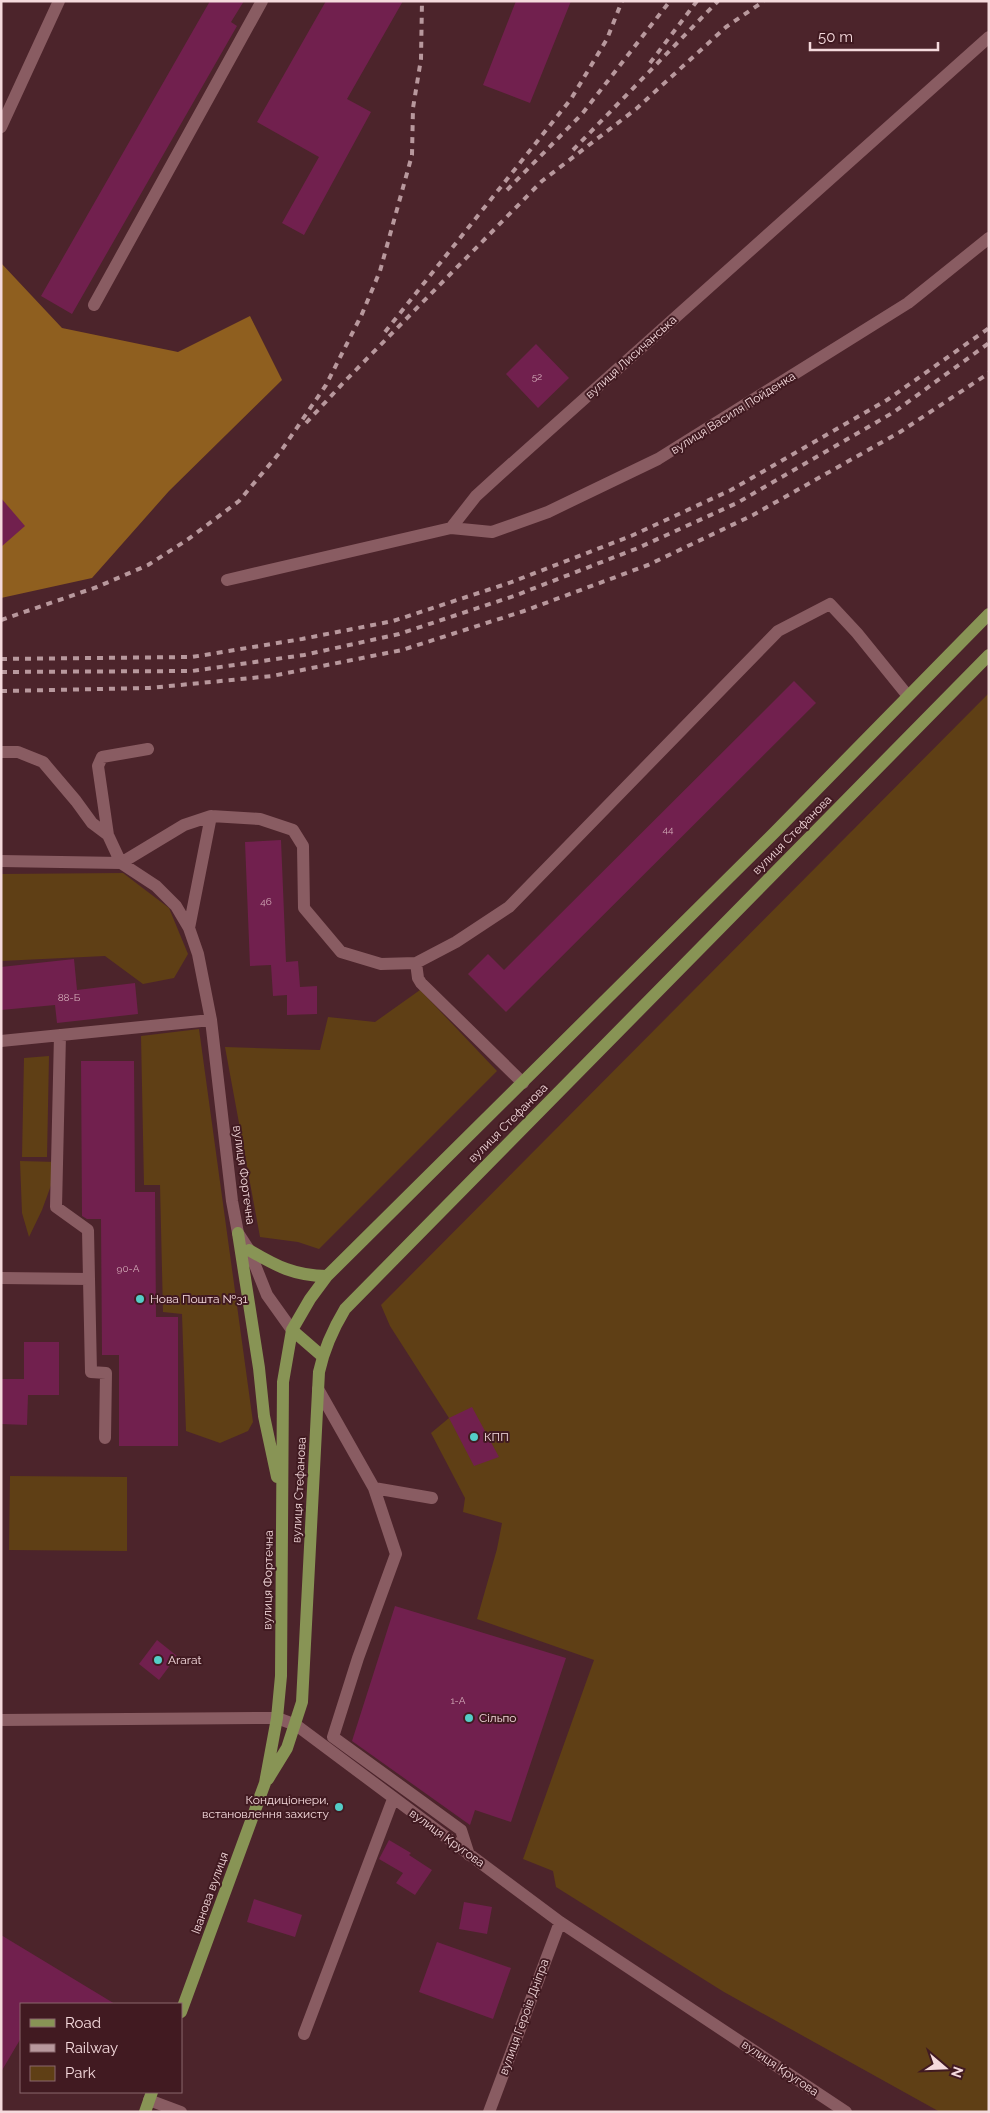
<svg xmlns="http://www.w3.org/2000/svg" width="990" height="2113" font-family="Raleway,sans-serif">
<rect width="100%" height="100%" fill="#4c242b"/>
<path fill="#5f3f15" d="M 989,693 L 989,2112 L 940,2112 L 724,1992 L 556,1887 L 553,1871 L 523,1859 L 594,1660 L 477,1619 L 497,1549 L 502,1523 L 463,1512 L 465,1498 L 431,1433 L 449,1418 L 390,1326 L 381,1305 Z
M 123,873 L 169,908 L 188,954 L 174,978 L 143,984 L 105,956 L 1,961 L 1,874 Z
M 420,990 L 497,1071 L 319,1249 L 298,1242 L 260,1237 L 225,1047 L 320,1050 L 328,1017 L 375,1022 Z
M 199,1029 L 253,1422 L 248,1431 L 220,1443 L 186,1431 L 182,1314 L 163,1312 L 160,1185 L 144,1185 L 141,1036 Z
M 49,1056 L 47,1157 L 22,1157 L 24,1058 Z
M 20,1161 L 57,1162 L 57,1169 L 42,1210 L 29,1237 L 22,1213 Z
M 10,1476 L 127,1477 L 127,1551 L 9,1550 Z"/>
<path fill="#8f5f1f" d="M 1,263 L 62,328 L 178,352 L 250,316 L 282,380 L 169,491 L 92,578 L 1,598 Z"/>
<path fill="#71204e" d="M 210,1 L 244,1 L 231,22 L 237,26 L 72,314 L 41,296 Z
M 326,1 L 403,1 L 347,99 L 371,112 L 304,235 L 282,223 L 319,157 L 257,122 Z
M 516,1 L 571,1 L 530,103 L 483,85 Z
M 536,344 L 569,378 L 538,408 L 506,374 Z
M 1,498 L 25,526 L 1,547 Z
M 794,681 L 816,703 L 506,1012 L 468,974 L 488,954 L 504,970 Z
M 281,840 L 286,962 L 298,961 L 300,987 L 317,986 L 317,1014 L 287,1015 L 287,995 L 273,996 L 271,965 L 250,966 L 245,842 Z
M 74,959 L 77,990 L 135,983 L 138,1014 L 57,1023 L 55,1005 L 1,1010 L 1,967 Z
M 81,1061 L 134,1061 L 135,1192 L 155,1192 L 156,1317 L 178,1317 L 178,1446 L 119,1446 L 119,1355 L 102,1355 L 101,1219 L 87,1219 L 82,1216 Z
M 24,1342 L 59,1342 L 59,1395 L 28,1395 L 27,1425 L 1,1424 L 1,1379 L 24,1379 Z
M 472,1407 L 499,1457 L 474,1466 L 449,1418 Z
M 395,1606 L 566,1658 L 511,1822 L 475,1810 L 470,1825 L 352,1741 Z
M 157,1640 L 177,1656 L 159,1680 L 139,1664 Z
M 389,1840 L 411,1853 L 409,1855 L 432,1870 L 415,1895 L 396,1883 L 403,1873 L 379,1859 Z
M 254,1899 L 302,1915 L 295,1937 L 247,1922 Z
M 464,1902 L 492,1907 L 487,1934 L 459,1929 Z
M 1,1935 L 115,2004 L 21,2004 L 21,2038 L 1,2072 Z
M 437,1942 L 511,1968 L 493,2019 L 419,1992 Z"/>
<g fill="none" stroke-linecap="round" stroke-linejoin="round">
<path stroke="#895c62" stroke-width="12" d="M 1,127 L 59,1
M 94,305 L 262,1
M 451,528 L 492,532 L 548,512 L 658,459 L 908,303 L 989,238
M 227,580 L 451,528 L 476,496 L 499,475 L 989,37
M 1,752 L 18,752 L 43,762 L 76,801 L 92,823 L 108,835 L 121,863 L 184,825 L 211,816 L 260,819 L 293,830 L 303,846 L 304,908 L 341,952 L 381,964 L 416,963 L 456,942 L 509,907 L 778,631 L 830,604 L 857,633 L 908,696
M 108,835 L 98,766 L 102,757 L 148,749
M 1,861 L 121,863 L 156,886 L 176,906 L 189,928 L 198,954 L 211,1020 L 232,1201 L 238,1233 L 249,1250 L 267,1295 L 292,1330
M 189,928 L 211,816
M 416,963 L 418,978 L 421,983 L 523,1083
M 60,1035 L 56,1207 L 88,1230 L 89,1279
M 1,1041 L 211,1020
M 1,1278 L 89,1279 L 91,1372 L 106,1373 L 105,1438
M 318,1389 L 374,1488 L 432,1498
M 374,1488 L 396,1554 L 358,1658 L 333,1737 L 461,1830 L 469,1855
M 1,1720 L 256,1718 L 277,1718 L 296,1725 L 560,1922 L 846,2112
M 304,2034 L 393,1799
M 149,2100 L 181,2112
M 489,2112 L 560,1922"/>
<path stroke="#889455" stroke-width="12" d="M 238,1233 L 259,1368 L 264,1416 L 277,1477
M 249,1250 C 276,1266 295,1276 327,1276
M 292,1330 L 322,1356
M 268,1779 L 287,1748 L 302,1702 L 319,1372 C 324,1349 333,1329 345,1309 L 989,655
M 181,2012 L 265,1783 L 277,1718 L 281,1676 L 283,1382 L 292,1330 L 310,1299 L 327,1276 L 774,833 L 989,614
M 145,2112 L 152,2092"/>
<path stroke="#b8989d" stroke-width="4" stroke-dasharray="6 6" stroke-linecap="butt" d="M 650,63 L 697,1
M 573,150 L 718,1
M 507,190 L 582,114 L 670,1
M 385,332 L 571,99 L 607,39 L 622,1
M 306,423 L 346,380 L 542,181 L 636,109 L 726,27 L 764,1
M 1,620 L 97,587 L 148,565 L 187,540 L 239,501 L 281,451 L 326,385 L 362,314 L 380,271 L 412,155 L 413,108 L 421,59 L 422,1
M 1,659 L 192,657 L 302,639 L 393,621 L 509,583 L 631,536 L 731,490 L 887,400 L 989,328
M 1,672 L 192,671 L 304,655 L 399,634 L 514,596 L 638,548 L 737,503 L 894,412 L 989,343
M 1,691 L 149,688 L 272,676 L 402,650 L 524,611 L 648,565 L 753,515 L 900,432 L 989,373"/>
</g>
<g fill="#54cdc7" stroke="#411a21" stroke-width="2">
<circle cx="140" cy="1299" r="5"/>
<circle cx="474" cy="1437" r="5"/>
<circle cx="158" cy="1660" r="5"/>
<circle cx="469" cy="1718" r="5"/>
<circle cx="339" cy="1807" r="5"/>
</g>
<g text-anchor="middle" stroke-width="4" stroke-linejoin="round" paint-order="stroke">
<g font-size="10" fill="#d4acb9">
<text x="537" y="380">52</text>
<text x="668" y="833">44</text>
<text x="266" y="905">46</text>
<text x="69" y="1001">88-Б</text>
<text x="128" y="1272">90-А</text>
<text x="458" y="1704">1-А</text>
</g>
<g font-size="12" fill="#f5dadd" stroke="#411a21">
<text transform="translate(631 357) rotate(-42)" y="4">вулиця Лисичанська</text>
<text transform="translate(733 413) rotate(-32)" y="4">вулиця Василя Пойденка</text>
<text transform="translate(792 835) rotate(-45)" y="4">вулиця Стефанова</text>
<text transform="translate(508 1123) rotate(-45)" y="4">вулиця Стефанова</text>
<text transform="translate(244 1175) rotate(82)" y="4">вулиця Фортечна</text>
<text transform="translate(299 1490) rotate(-87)" y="4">вулиця Стефанова</text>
<text transform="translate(268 1580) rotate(-89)" y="4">вулиця Фортечна</text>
<text transform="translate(447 1838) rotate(36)" y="4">вулиця Кругова</text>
<text transform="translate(210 1893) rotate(-70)" y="4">Іванова вулиця</text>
<text transform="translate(524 2017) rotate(-70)" y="4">вулиця Героїв Дніпра</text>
<text transform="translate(780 2068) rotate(34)" y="4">вулиця Кругова</text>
</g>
<g font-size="12" fill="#f5dadd" stroke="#411a21" text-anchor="start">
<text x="150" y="1303">Нова Пошта №31</text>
<text x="484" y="1441">КПП</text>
<text x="168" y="1664">Ararat</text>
<text x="479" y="1722">Сільпо</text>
<text x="329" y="1804" text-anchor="end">Кондиціонери,<tspan x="329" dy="14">встановлення захисту</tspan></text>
</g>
</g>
<rect width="990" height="2113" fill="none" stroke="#f5dadd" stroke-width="5"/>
<rect x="20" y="2003" width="162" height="90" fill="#411a21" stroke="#89676c"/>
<rect x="30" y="2019" width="25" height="8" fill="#889455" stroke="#89676c"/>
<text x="65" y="2028" font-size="15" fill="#f5dadd">Road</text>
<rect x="30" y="2044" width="25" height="8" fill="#b8989d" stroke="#89676c"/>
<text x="65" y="2053" font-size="15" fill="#f5dadd">Railway</text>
<rect x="30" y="2066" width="25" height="15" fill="#5f3f15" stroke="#89676c"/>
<text x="65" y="2078" font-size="15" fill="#f5dadd">Park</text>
<g transform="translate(945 2068) rotate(109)" stroke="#411a21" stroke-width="4" paint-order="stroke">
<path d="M0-4L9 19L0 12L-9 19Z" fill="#f5dadd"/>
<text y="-8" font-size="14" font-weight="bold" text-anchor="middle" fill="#f5dadd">N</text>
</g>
<path d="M810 42v8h128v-8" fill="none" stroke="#f5dadd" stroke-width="2.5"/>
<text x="818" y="42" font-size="15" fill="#f5dadd" stroke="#411a21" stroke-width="4" paint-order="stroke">50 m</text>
</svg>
